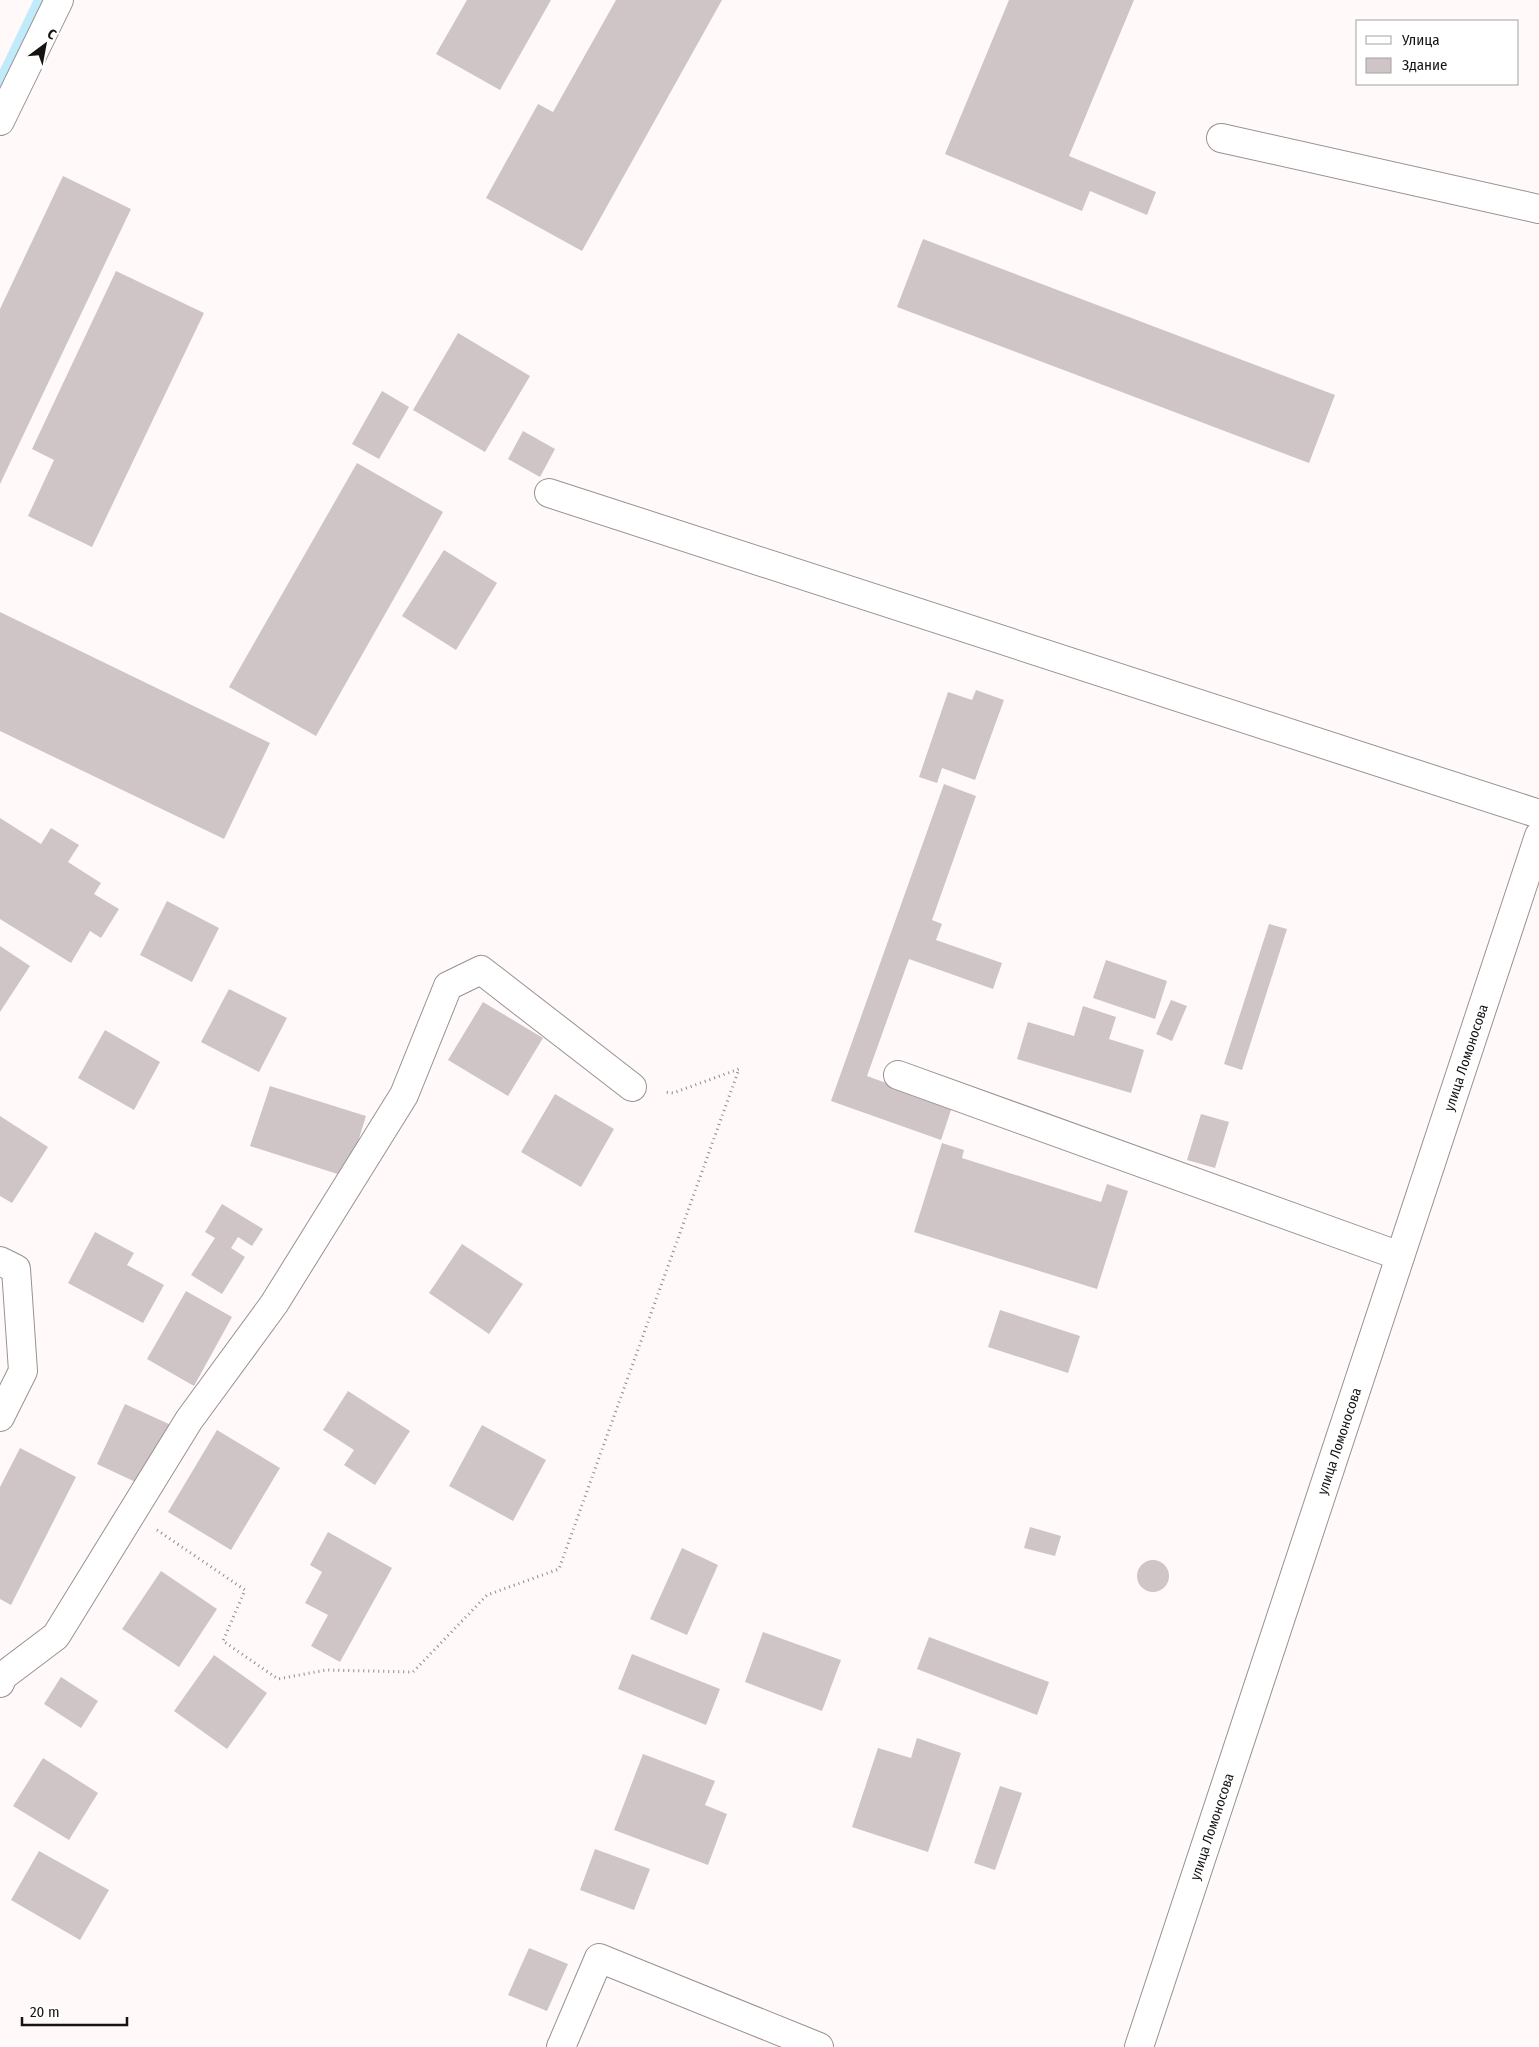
<svg xmlns="http://www.w3.org/2000/svg" width="1539" height="2047" font-family="'Fira Sans Condensed',sans-serif">
<rect width="100%" height="100%" fill="#fff9f9"/>
<g fill="none" stroke-linecap="round" stroke-linejoin="round">
<path stroke="#c0ebfb" stroke-width="10" d="M 0,81 L 39,0"/>
</g>
<path fill="#cfc5c6" d="M 467,0 L 551,0 L 500,90 L 436,54 Z
M 616,0 L 722,0 L 582,251 L 486,198 L 538,104 L 553,112 Z
M 1009,0 L 1134,0 L 1069,156 L 1156,192 L 1147,215 L 1090,191 L 1082,211 L 945,154 Z
M 63,176 L 131,209 L 0,484 L 0,309 Z
M 923,239 L 1335,395 L 1309,463 L 897,307 Z
M 116,271 L 204,313 L 92,547 L 28,516 L 54,460 L 32,449 Z
M 458,333 L 530,376 L 485,452 L 413,410 Z
M 382,391 L 409,407 L 379,459 L 352,444 Z
M 523,431 L 555,449 L 540,477 L 508,459 Z
M 357,463 L 443,512 L 316,736 L 229,687 Z
M 444,550 L 497,583 L 456,650 L 402,616 Z
M 0,612 L 270,743 L 224,839 L 0,731 Z
M 976,690 L 1004,700 L 975,780 L 942,768 L 937,783 L 919,777 L 948,692 L 972,700 Z
M 944,784 L 976,796 L 932,920 L 942,924 L 936,940 L 1002,963 L 993,989 L 909,959 L 867,1076 L 952,1107 L 941,1140 L 831,1101 Z
M 0,818 L 41,844 L 51,828 L 79,845 L 68,862 L 101,883 L 94,894 L 119,909 L 101,938 L 90,931 L 71,963 L 0,919 Z
M 167,901 L 219,928 L 192,982 L 140,955 Z
M 1269,924 L 1287,929 L 1242,1070 L 1224,1064 Z
M 0,946 L 30,966 L 0,1012 Z
M 1106,960 L 1167,981 L 1155,1019 L 1093,998 Z
M 229,989 L 287,1018 L 259,1072 L 201,1042 Z
M 1171,1000 L 1187,1006 L 1172,1041 L 1156,1034 Z
M 483,1002 L 543,1038 L 508,1096 L 448,1060 Z
M 1083,1006 L 1116,1017 L 1109,1039 L 1144,1050 L 1131,1093 L 1017,1059 L 1028,1022 L 1074,1036 Z
M 105,1030 L 160,1062 L 134,1110 L 78,1078 Z
M 270,1086 L 366,1116 L 347,1177 L 250,1146 Z
M 555,1094 L 614,1129 L 581,1187 L 521,1152 Z
M 1201,1114 L 1229,1122 L 1215,1168 L 1187,1160 Z
M 0,1116 L 48,1147 L 12,1203 L 0,1196 Z
M 942,1143 L 964,1150 L 962,1158 L 1101,1202 L 1107,1184 L 1128,1191 L 1097,1289 L 914,1232 Z
M 222,1204 L 263,1229 L 252,1246 L 238,1237 L 231,1248 L 245,1257 L 222,1294 L 191,1275 L 215,1238 L 205,1232 Z
M 95,1232 L 134,1253 L 127,1265 L 164,1285 L 143,1323 L 68,1283 Z
M 462,1244 L 523,1284 L 489,1334 L 429,1293 Z
M 186,1291 L 232,1317 L 194,1386 L 147,1359 Z
M 1000,1310 L 1080,1336 L 1068,1373 L 988,1347 Z
M 348,1391 L 410,1431 L 375,1485 L 344,1465 L 354,1450 L 323,1430 Z
M 125,1404 L 171,1425 L 144,1486 L 97,1464 Z
M 482,1425 L 546,1460 L 513,1521 L 449,1486 Z
M 217,1430 L 280,1468 L 231,1550 L 168,1512 Z
M 20,1448 L 76,1477 L 11,1605 L 0,1599 L 0,1487 Z
M 1030,1527 L 1061,1536 L 1055,1556 L 1024,1548 Z
M 328,1532 L 392,1568 L 340,1662 L 311,1646 L 328,1615 L 305,1603 L 322,1572 L 310,1565 Z
M 682,1548 L 718,1565 L 687,1635 L 650,1619 Z
M1137 1576a16 16 0 1 1 32 0a16 16 0 1 1-32 0Z
M 161,1571 L 217,1609 L 179,1667 L 122,1629 Z
M 763,1632 L 841,1660 L 822,1711 L 745,1682 Z
M 929,1637 L 1049,1682 L 1037,1715 L 917,1669 Z
M 632,1654 L 720,1689 L 706,1725 L 618,1689 Z
M 214,1655 L 267,1693 L 227,1749 L 174,1711 Z
M 61,1677 L 98,1701 L 81,1728 L 44,1704 Z
M 917,1738 L 961,1753 L 928,1852 L 852,1827 L 878,1748 L 911,1758 Z
M 643,1754 L 715,1781 L 705,1805 L 727,1814 L 708,1865 L 614,1830 Z
M 43,1758 L 98,1793 L 69,1840 L 13,1806 Z
M 1000,1786 L 1022,1793 L 995,1870 L 974,1863 Z
M 595,1849 L 650,1869 L 634,1910 L 580,1890 Z
M 39,1851 L 109,1890 L 80,1940 L 11,1900 Z
M 529,1948 L 568,1964 L 547,2011 L 508,1995 Z"/>
<g fill="none" stroke-linecap="round" stroke-linejoin="round">
<defs>
<path id="minor" d="M 0,121 L 59,0
M 1221,138 L 1539,209
M 549,493 L 1539,814
M 898,1075 L 1400,1256
M 0,1261 L 16,1269 L 23,1371 L 0,1417
M 0,1683 L 3,1676 L 56,1636 L 189,1420 L 274,1304 L 404,1095 L 448,986 L 481,970 L 632,1087
M 561,2047 L 599,1958 L 819,2047"/>
<g id="major">
<path id="s1" d="M 1139,2047 L 1539,836"/>
</g>
</defs>
<use href="#minor" stroke="#9a9191" stroke-width="30"/>
<use href="#major" stroke="#9a9191" stroke-width="30"/>
<path stroke="#908b8b" stroke-width="3" stroke-dasharray="1 4" stroke-linecap="butt" d="M 157,1530 L 245,1590 L 223,1641 L 278,1679 L 326,1670 L 413,1672 L 487,1595 L 559,1569 L 739,1069 L 673,1093 L 664,1092"/>
<use href="#minor" stroke="#fff" stroke-width="28"/>
<use href="#major" stroke="#fff" stroke-width="28"/>
</g>
<g text-anchor="middle" stroke-width="5" stroke-linejoin="round" paint-order="stroke">
<g font-size="14" fill="#171313" stroke="#fff">
<text dy="5" stroke="none"><textPath href="#s1" startOffset="1042">улица Ломоносова</textPath></text>
<text dy="5" stroke="none"><textPath href="#s1" startOffset="638">улица Ломоносова</textPath></text>
<text dy="5" stroke="none"><textPath href="#s1" startOffset="232">улица Ломоносова</textPath></text>
</g>
</g>
<rect x="1356" y="20" width="162" height="65" fill="#ffffff" stroke="#a2a1a1"/>
<rect x="1366" y="36" width="25" height="8" fill="#ffffff" stroke="#a2a1a1"/>
<text x="1402" y="45" font-size="15" fill="#171313">Улица</text>
<rect x="1366" y="58" width="25" height="15" fill="#cfc5c6" stroke="#a2a1a1"/>
<text x="1402" y="70" font-size="15" fill="#171313">Здание</text>
<g transform="translate(45 45) rotate(32)" stroke="#ffffff" stroke-width="4" paint-order="stroke">
<path d="M0-4L9 19L0 12L-9 19Z" fill="#171313"/>
<text y="-8" font-size="14" font-weight="bold" text-anchor="middle" fill="#171313">С</text>
</g>
<path d="M22 2017v8h105v-8" fill="none" stroke="#171313" stroke-width="2.5"/>
<text x="30" y="2017" font-size="15" fill="#171313" stroke="#ffffff" stroke-width="4" paint-order="stroke">20 m</text>
</svg>
